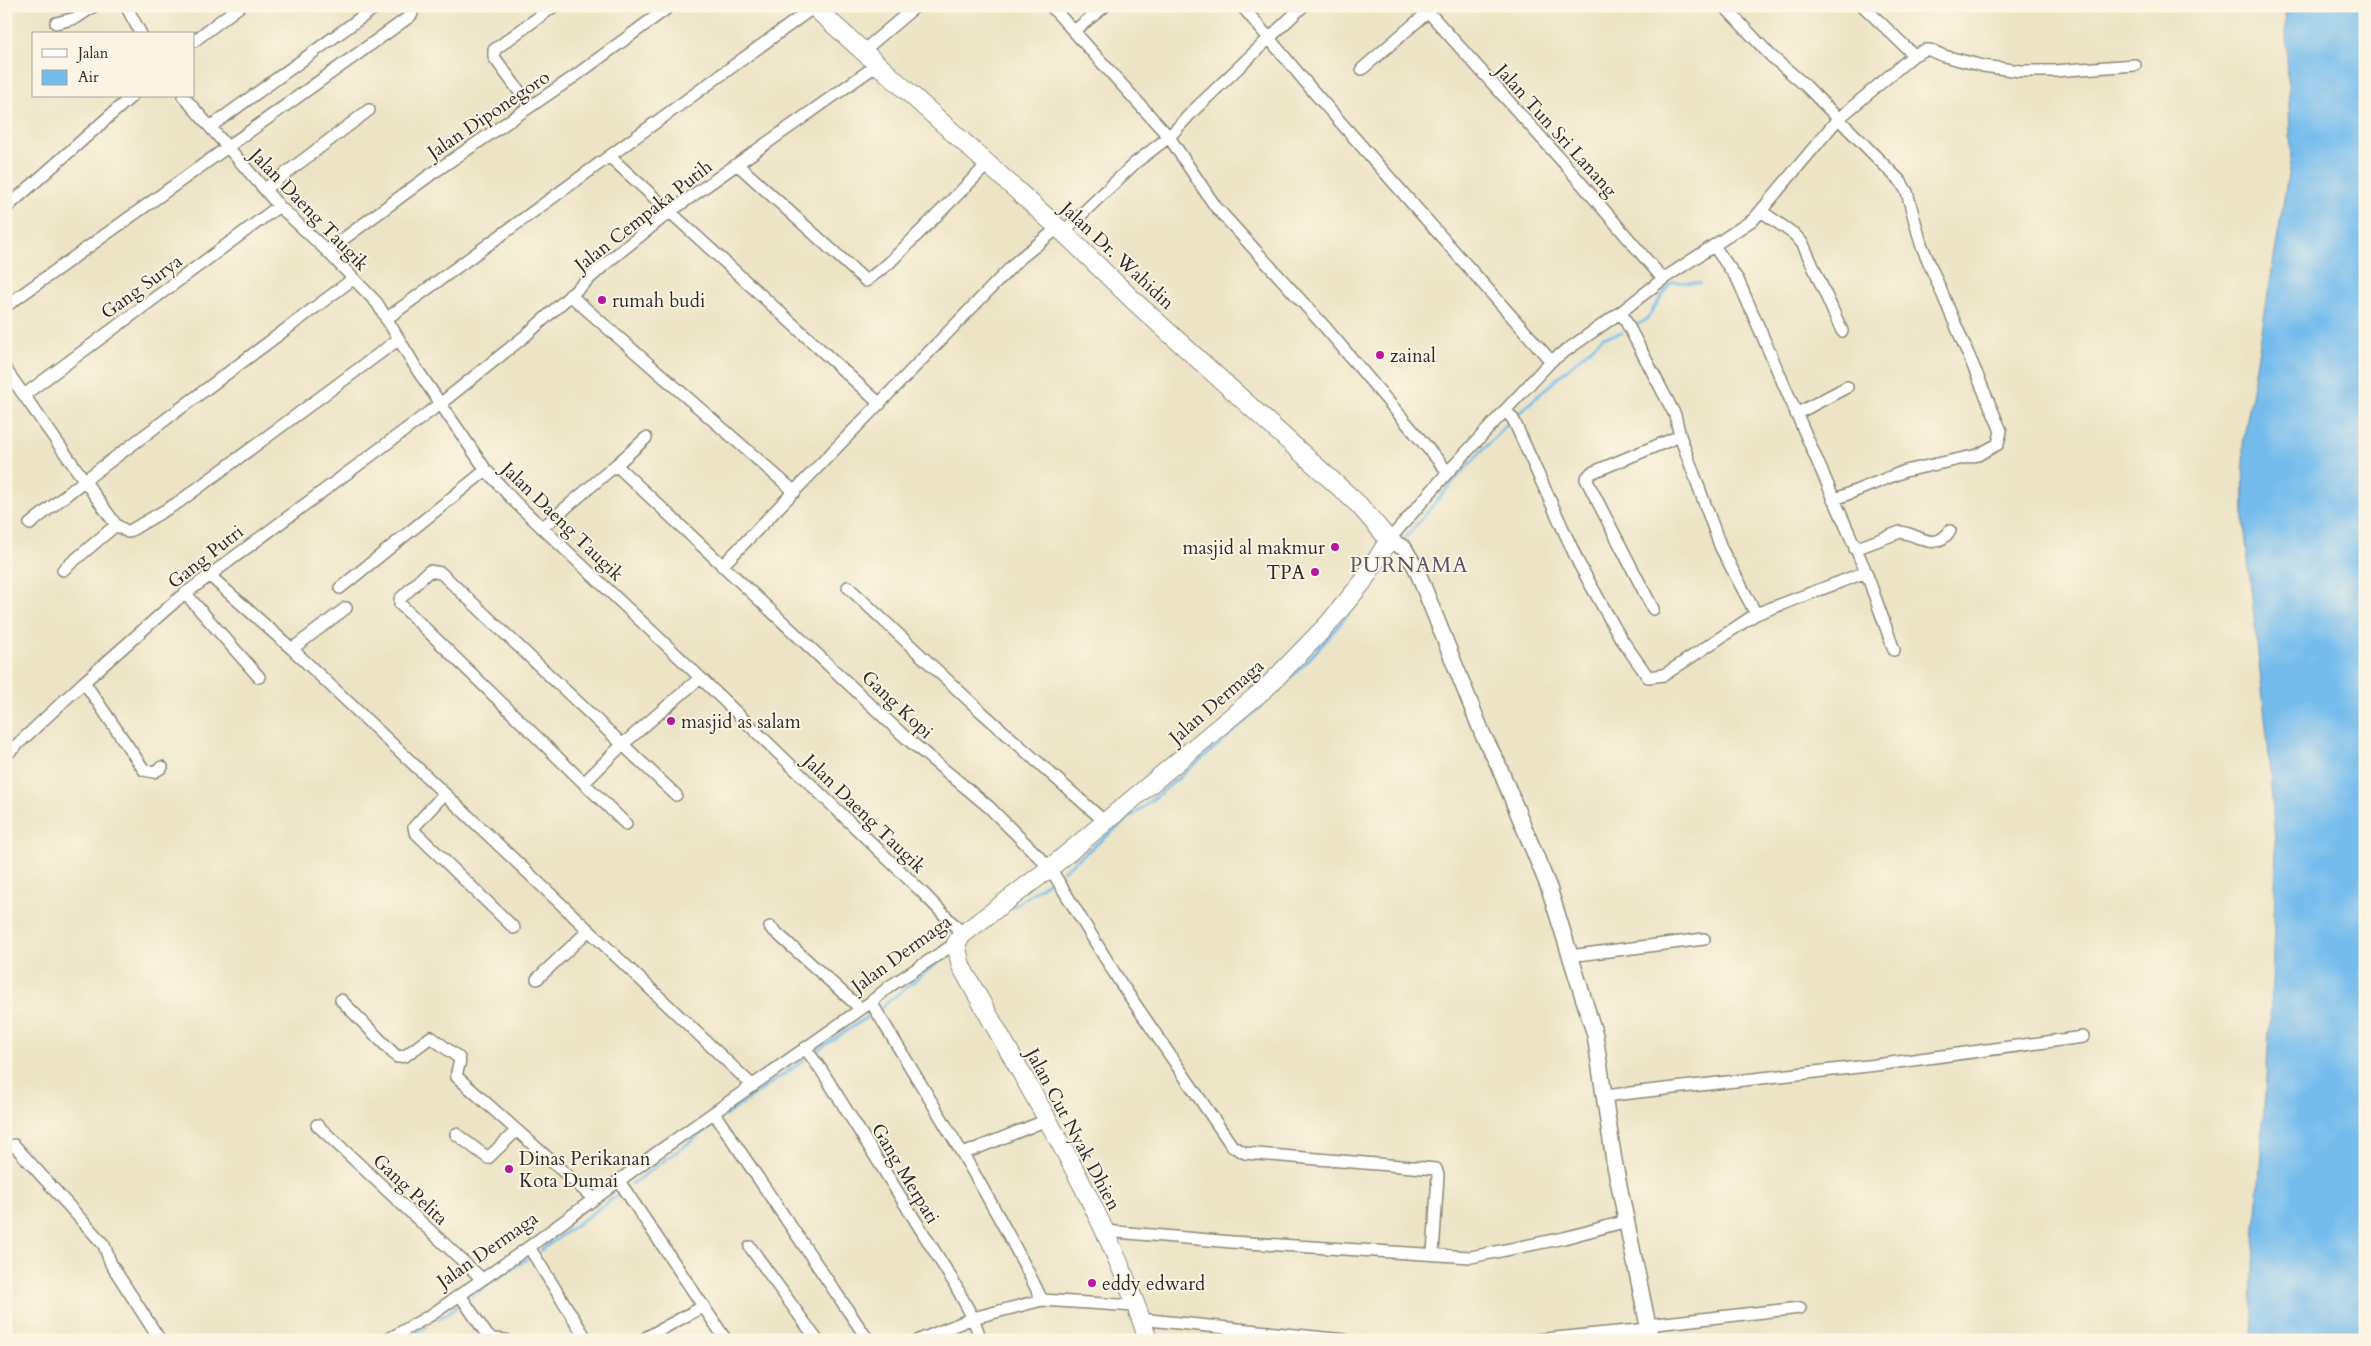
<svg xmlns="http://www.w3.org/2000/svg" width="2371" height="1346" font-family="Cardo,serif">
<rect width="100%" height="100%" fill="#fcf5e5"/>
<filter id="ink" filterUnits="userSpaceOnUse"><feTurbulence type="fractalNoise" baseFrequency=".02" numOctaves="2"/><feDisplacementMap in="SourceGraphic" scale="10" xChannelSelector="R" yChannelSelector="G"/><feConvolveMatrix kernelMatrix="1 2 1 2 8 2 1 2 1" color-interpolation-filters="sRGB"/></filter>
<filter id="wash" filterUnits="userSpaceOnUse"><feTurbulence type="fractalNoise" baseFrequency=".0096" numOctaves="4" result="noise"/><feDisplacementMap in="SourceGraphic" scale="20" xChannelSelector="R" yChannelSelector="G"/><feGaussianBlur stdDeviation="1.12" result="paint"/><feColorMatrix in="noise" values="0 0 0 0 0 0 0 0 0 0 0 0 0 0 0 0 0 1.4 0 .05"/><feComposite in="paint" operator="in"/></filter>
<g filter="url(#wash)">
<rect width="100%" height="100%" fill="#ece4c5"/>
<path fill="#75bced" stroke="#50748c" d="M 2285,6 L 2365,6 L 2365,1340 L 2252,1340 L 2255,1242 L 2272,989 L 2276,853 L 2268,745 L 2244,524 L 2243,444 L 2291,157 Z"/>
<g fill="none" stroke-linecap="round" stroke-linejoin="round">
<path stroke="#75bced" stroke-width="3" d="M 1636,325 L 1646,320 L 1671,282 L 1700,283
M 1519,413 L 1603,337 L 1622,333
M 1401,543 L 1451,484 L 1507,424
M 1370,586 L 1383,569
M 1063,871 C 1168,786 1281,704 1363,595
M 1012,908 L 1048,882
M 883,1006 L 947,955
M 818,1050 L 870,1015
M 725,1116 L 804,1060
M 632,1184 L 712,1126
M 541,1250 L 619,1194
M 471,1297 L 527,1259
M 439,1319 L 458,1306
M 404,1340 L 427,1326"/>
</g>
</g>
<g filter="url(#ink)">
<g fill="none" stroke-linecap="round" stroke-linejoin="round">
<defs>
<path id="street" d="M 126,6 L 141,34
M 1051,6 L 1169,137 L 1215,206 L 1325,327 L 1448,472
M 1242,6 L 1313,91 L 1551,361
M 1423,6 L 1563,162 L 1663,279
M 1724,6 L 1771,56 L 1806,86 L 1901,182 L 1907,192 L 1921,244 L 2001,431 L 1998,444 L 1978,455 L 1905,471 L 1833,500
M 1863,6 L 1914,55
M 56,23 L 76,18 L 94,6
M 1074,31 L 1105,6
M 194,41 L 240,6
M 863,51 L 916,6
M 1362,69 L 1428,12
M 183,96 L 279,206 L 327,251 L 377,303 L 418,371 L 486,470 L 515,502 L 681,659 L 922,892 L 963,934
M 530,106 L 494,57 L 494,50 L 554,6
M 210,127 L 377,6
M 610,157 L 880,404
M 738,165 L 866,281 L 889,263 L 987,165
M 265,189 L 369,110
M 6,208 L 132,96
M 1761,211 L 1794,234 L 1803,244 L 1842,331
M 1063,232 L 1135,163 L 1169,137 L 1193,111 L 1303,6
M 1714,246 L 1738,280 L 1866,572 L 1894,650
M 327,251 L 430,175 L 575,76 L 670,6
M 570,295 L 795,492
M 6,306 L 409,17 L 412,14 L 412,6
M 1621,312 L 1675,415 L 1680,436 L 1721,548 L 1756,614
M 386,319 L 814,7
M 6,370 L 116,525 L 128,532 L 179,502 L 399,339
M 24,395 L 279,206
M 1505,410 L 1513,419 L 1579,564 L 1620,637 L 1648,677 L 1664,675 L 1756,614 L 1866,572
M 1796,414 L 1847,387
M 616,465 L 905,737 L 989,807 L 1050,868 L 1120,982 L 1232,1146 L 1245,1153 L 1436,1169 L 1438,1175 L 1433,1254
M 30,524 L 85,480 L 353,279
M 542,528 L 616,465 L 646,438
M 1389,540 L 1448,472 L 1551,361 L 1621,312 L 1663,279 L 1754,219 L 1837,120 L 1914,55 L 1925,50 L 1930,50 L 1944,56 L 1983,66 L 2020,71 L 2054,71 L 2135,65
M 1855,549 L 1900,532 C 1920,534 1933,553 1950,531
M 722,566 L 1018,260 L 1058,228
M 63,570 L 116,525
M 209,575 L 292,649 L 753,1086
M 848,587 L 976,707 L 1104,821
M 340,588 L 486,470
M 185,593 L 259,677
M 1653,609 L 1586,479 L 1591,473 L 1680,436
M 292,649 L 346,608
M 84,682 L 144,770 L 154,772 L 162,767
M 6,755 L 84,682 L 178,599 L 440,404 L 525,336 L 610,260 L 671,211 L 877,65
M 584,783 L 622,745 L 700,678
M 444,794 L 414,827 L 415,832 L 514,928
M 626,824 L 400,604 L 400,599 L 429,571 L 441,573 L 676,795
M 770,927 L 861,1009
M 1569,956 L 1704,939
M 537,979 L 589,930
M 341,1000 L 397,1057 L 405,1056 L 431,1037 L 459,1058 C 462,1065 455,1069 457,1077 L 594,1199
M 871,1002 C 930,1100 992,1197 1042,1300
M 805,1048 L 822,1071 L 953,1281 L 973,1318 L 981,1340
M 1604,1096 L 1876,1065 L 2083,1037
M 714,1113 L 868,1340
M 317,1125 L 482,1279
M 456,1134 L 488,1158 L 516,1131
M 14,1145 L 104,1245 L 111,1264 L 160,1340
M 970,1151 L 1047,1120
M 619,1181 L 726,1340
M 1105,1231 L 1232,1242 L 1471,1257 L 1564,1238 L 1627,1221
M 529,1247 L 587,1340
M 750,1247 L 817,1340
M 460,1295 L 487,1335 L 493,1339 L 506,1340
M 1140,1319 L 1345,1340
M 1647,1325 L 1800,1308
M 647,1337 L 704,1306
M 387,1340 L 431,1315 L 529,1247 L 655,1154 L 871,1002 L 890,986 L 956,943
M 919,1340 L 973,1318 L 1042,1300 L 1135,1306
M 1535,1340 L 1648,1329"/>
<path id="secondary" d="M 1389,540 L 1404,548 L 1416,568 L 1483,735 L 1497,762 L 1549,888 L 1595,1035 L 1614,1161 L 1651,1340"/>
<path id="primary" d="M 813,6 L 1063,232 L 1134,301 L 1359,505 L 1389,540 L 1362,583 L 1328,624 L 1267,687 L 1050,868 L 963,934 L 956,943 L 961,966 C 1028,1088 1105,1207 1148,1340"/>
</defs>
<use href="#street" stroke="#8c8878" stroke-width="14"/>
<use href="#secondary" stroke="#8c8878" stroke-width="18"/>
<use href="#primary" stroke="#8c8878" stroke-width="20"/>
<use href="#street" stroke="#fff" stroke-width="11"/>
<use href="#secondary" stroke="#fff" stroke-width="15"/>
<use href="#primary" stroke="#fff" stroke-width="18"/>
</g>
</g>
<g fill="#b5179e" stroke="#fcf5e5" stroke-width="2">
<circle cx="602" cy="300" r="5"/>
<circle cx="1380" cy="355" r="5"/>
<circle cx="1335" cy="547" r="5"/>
<circle cx="1315" cy="572" r="5"/>
<circle cx="671" cy="721" r="5"/>
<circle cx="509" cy="1169" r="5"/>
<circle cx="1092" cy="1283" r="5"/>
</g>
<g text-anchor="middle" stroke-width="4" stroke-linejoin="round" paint-order="stroke">
<g font-size="19" fill="#2b2b2b" stroke="#fcf5e5">
<text transform="translate(488 114) rotate(-34)" y="7">Jalan Diponegoro</text>
<text transform="translate(1557 130) rotate(48)" y="7">Jalan Tun Sri Lanang</text>
<text transform="translate(310 209) rotate(46)" y="7">Jalan Daeng Taugik</text>
<text transform="translate(643 215) rotate(-38)" y="7">Jalan Cempaka Putih</text>
<text transform="translate(1118 255) rotate(43)" y="7">Jalan Dr. Wahidin</text>
<text transform="translate(141 286) rotate(-36)" y="7">Gang Surya</text>
<text transform="translate(563 521) rotate(44)" y="7">Jalan Daeng Taugik</text>
<text transform="translate(205 556) rotate(-38)" y="7">Gang Putri</text>
<text transform="translate(1216 701) rotate(-41)" y="7">Jalan Dermaga</text>
<text transform="translate(898 704) rotate(43)" y="7">Gang Kopi</text>
<text transform="translate(865 813) rotate(44)" y="7">Jalan Daeng Taugik</text>
<text transform="translate(901 953) rotate(-36)" y="7">Jalan Dermaga</text>
<text transform="translate(1074 1129) rotate(62)" y="7">Jalan Cut Nyak Dhien</text>
<text transform="translate(906 1173) rotate(59)" y="7">Gang Merpati</text>
<text transform="translate(411 1189) rotate(43)" y="7">Gang Pelita</text>
<text transform="translate(487 1249) rotate(-35)" y="7">Jalan Dermaga</text>
</g>
<g font-size="19" fill="#2b2b2b" stroke="#fcf5e5" text-anchor="start">
<text x="612" y="307">rumah budi</text>
<text x="1390" y="362">zainal</text>
<text x="1325" y="554" text-anchor="end">masjid al makmur</text>
<text x="1305" y="579" text-anchor="end">TPA</text>
<text x="681" y="728">masjid as salam</text>
<text x="519" y="1165">Dinas Perikanan<tspan x="519" dy="22">Kota Dumai</tspan></text>
<text x="1102" y="1290">eddy edward</text>
</g>
<g font-size="21" letter-spacing="1" fill="#585568" stroke="#fcf5e5">
<text x="1409" y="572">PURNAMA</text>
</g>
</g>
<rect width="2371" height="1346" fill="none" stroke="#fcf5e5" stroke-width="25"/>
<rect x="32" y="32" width="162" height="65" fill="#fcf5e5" stroke="#a8a49b"/>
<rect x="42" y="49" width="25" height="8" fill="#ffffff" stroke="#a8a49b"/>
<text x="78" y="58" font-size="15" fill="#2b2b2b">Jalan</text>
<rect x="42" y="70" width="25" height="15" fill="#75bced" stroke="#a8a49b"/>
<text x="78" y="82" font-size="15" fill="#2b2b2b">Air</text>
</svg>
